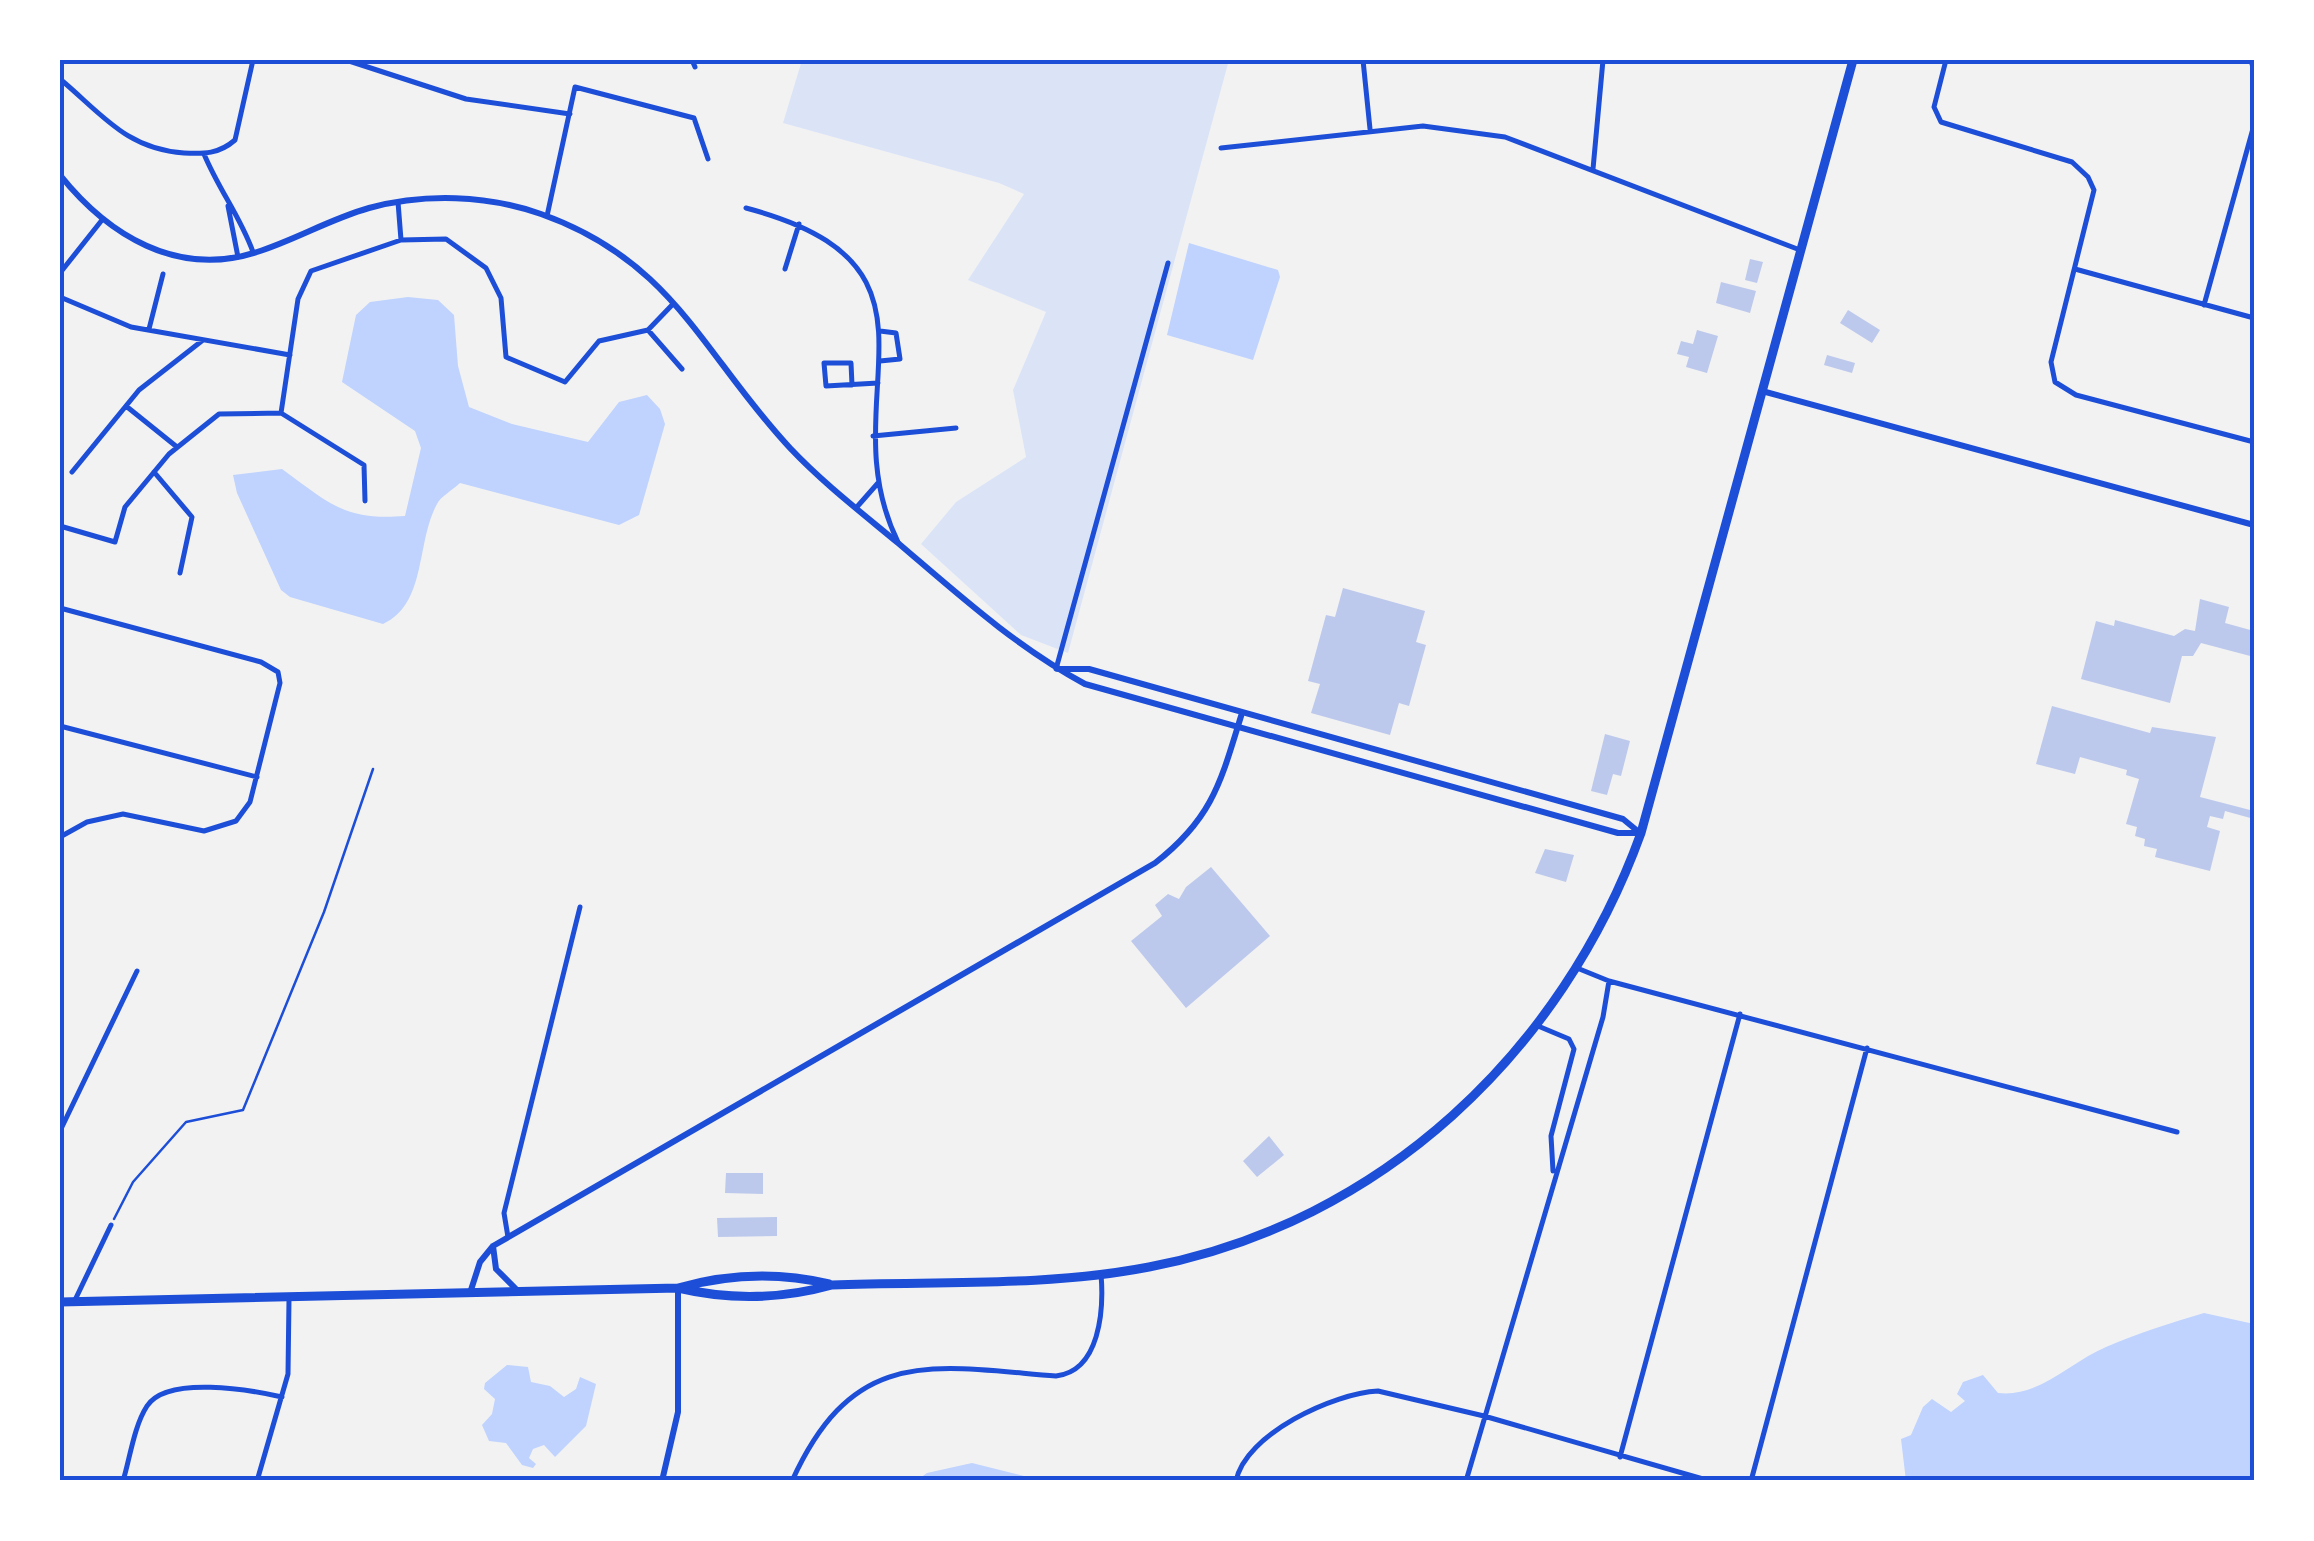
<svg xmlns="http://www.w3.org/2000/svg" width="2314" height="1541" font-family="'Varela Round',sans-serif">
<rect width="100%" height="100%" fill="#f2f2f2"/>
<path fill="#dbe4f7" d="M 802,60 L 1229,60 L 1068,653 L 1021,635 L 921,544 L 956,502 L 1026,457 L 1013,390 L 1046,312 L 968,280 L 1024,194 L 999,183 L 783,123 Z"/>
<path fill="#bfd3fe" d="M 1189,243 L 1278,270 L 1280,277 L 1253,360 L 1167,335 Z
M 408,297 L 438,300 L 454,315 L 458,366 L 469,407 L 512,424 L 588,442 L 619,402 L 647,395 L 660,409 L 665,424 L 639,515 L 619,525 L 460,483 C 453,490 441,496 437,504 C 416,542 427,604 383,624 L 290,597 L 281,590 L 237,493 L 233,475 L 282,469 C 329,503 344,521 405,516 L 421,448 L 415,431 L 342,382 L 356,315 L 370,302 Z
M 2204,1313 L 2254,1324 L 2254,1481 L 1906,1481 L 1901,1439 L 1911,1435 L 1923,1407 L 1932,1399 L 1951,1412 L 1965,1401 L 1957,1394 L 1963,1382 L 1983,1375 L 1998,1393 C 2039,1398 2070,1362 2106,1347 C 2138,1333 2171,1323 2204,1313 Z
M 507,1365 L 528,1367 L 531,1382 L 550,1386 L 564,1397 L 576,1389 L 580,1377 L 596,1384 L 586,1426 L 555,1457 L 544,1445 L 533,1449 L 529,1458 L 536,1464 L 533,1468 L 522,1465 L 506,1443 L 489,1441 L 482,1425 L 492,1414 L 495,1399 L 484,1389 L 485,1383 Z
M 972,1463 L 1044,1481 L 916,1481 L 927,1473 Z"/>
<path fill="#bdc9ec" d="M 1750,259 L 1763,262 L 1757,283 L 1745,280 Z
M 1721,282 L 1756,291 L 1750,313 L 1716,303 Z
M 1848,310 L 1880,330 L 1872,343 L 1840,323 Z
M 1697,330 L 1718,336 L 1707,373 L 1686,367 L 1689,357 L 1677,354 L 1681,341 L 1693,344 Z
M 1827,355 L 1855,363 L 1852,373 L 1824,365 Z
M 1343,588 L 1425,611 L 1416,642 L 1426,645 L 1409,706 L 1399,703 L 1390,735 L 1311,713 L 1320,684 L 1308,681 L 1326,615 L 1335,617 Z
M 2200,599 L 2229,607 L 2225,623 L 2254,631 L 2254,657 L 2201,643 L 2193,656 L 2182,656 L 2170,703 L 2081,679 L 2096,621 L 2114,626 L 2115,620 L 2174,636 L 2185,629 L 2195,631 Z
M 2052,706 L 2150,733 L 2152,727 L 2216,737 L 2200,797 L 2254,811 L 2254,819 L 2225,811 L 2223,819 L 2210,816 L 2207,827 L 2220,831 L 2210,871 L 2155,857 L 2157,849 L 2144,846 L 2145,839 L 2135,836 L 2137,827 L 2126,824 L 2139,779 L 2126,775 L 2127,770 L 2080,757 L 2075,774 L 2036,764 Z
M 1605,734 L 1630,741 L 1621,776 L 1613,774 L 1607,795 L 1591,791 Z
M 1545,849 L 1574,855 L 1566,882 L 1535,873 Z
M 1211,867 L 1270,936 L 1186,1008 L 1131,941 L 1162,916 L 1155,905 L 1168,894 L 1179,899 L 1186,887 Z
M 1269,1136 L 1284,1155 L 1257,1177 L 1243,1161 Z
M 726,1173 L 763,1173 L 763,1194 L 725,1193 Z
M 777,1217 L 777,1236 L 718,1237 L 717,1218 Z"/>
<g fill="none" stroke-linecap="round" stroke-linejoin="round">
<path stroke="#1d4ed8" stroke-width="2.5" d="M 114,1219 L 133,1182 L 186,1122 L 243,1110 L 324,912 L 373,769"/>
<path stroke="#1d4ed8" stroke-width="5" d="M 346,60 L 466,99 L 570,114
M 692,60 L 695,67
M 1363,60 L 1370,129
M 1946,60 L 1934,107 L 1941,122 L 2072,162 L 2088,177 L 2094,190 L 2051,362 L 2055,382 L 2076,395 L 2254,442
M 2251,60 L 2254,72
M 60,79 C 102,114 126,149 184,153 C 204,154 219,154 235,140 L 253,60
M 1221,148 L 1423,126 L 1505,137 L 1800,250
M 204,154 C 219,190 240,216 253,252
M 1593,169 L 1603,60
M 398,202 L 401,240
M 228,206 L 238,257
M 746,208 C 970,267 826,396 898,542
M 547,216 L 575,87 L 694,118 L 708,159
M 785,269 L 799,224
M 2075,269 L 2254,318
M 60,273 L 102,220
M 60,297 L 131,327 L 290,355
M 2204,305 L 2254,125
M 149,329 L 163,274
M 648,330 L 673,304
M 880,361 L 900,359 L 896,333 L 880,331
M 852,385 L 851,363 L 824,363 L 826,386 L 878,383
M 126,406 L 177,447
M 281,413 L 298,299 L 311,271 L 401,240 L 446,239 L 486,268 L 501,298 L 506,357 L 565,382 L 599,341 L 648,330 L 682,369
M 873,436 L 956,428
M 72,472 L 139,390 L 203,340
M 154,472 L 192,517 L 180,573
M 856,508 L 878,483
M 60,526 L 115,542 L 125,507 L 169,454 L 219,414 L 281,413 L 364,465 L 365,501
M 60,608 L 261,662 L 278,672 L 280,683 L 250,802 L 236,821 L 204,831 L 123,814 L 87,822 L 60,837
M 1056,669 L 1168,263
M 60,726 L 257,777
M 1577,968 L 1609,981 L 2177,1132
M 1538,1026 L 1569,1039 L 1574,1049 L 1551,1136 L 1553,1171
M 60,1131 L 137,971
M 508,1237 L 504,1213 L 580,907
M 75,1300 L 111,1225
M 1620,1457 L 1740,1014
M 123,1481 C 130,1458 134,1426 147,1406 C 167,1375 251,1390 282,1397
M 257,1481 L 288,1374 L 289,1299
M 792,1481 C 854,1345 931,1366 1056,1376 C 1100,1371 1104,1310 1101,1274
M 1236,1481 C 1245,1434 1334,1393 1378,1391 L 1484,1416 L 1710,1481
M 1466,1481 L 1603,1017 L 1609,981
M 1751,1481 L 1867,1048"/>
<path stroke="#1d4ed8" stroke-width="6" d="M 60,175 C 108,235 177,278 257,252 C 295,240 330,219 369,208 C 425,193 487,195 541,214 C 674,261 703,355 790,448 C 823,483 862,513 898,543 C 959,595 1015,646 1085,684 L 1618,833 L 1640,833
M 1762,391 L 2254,525
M 1058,669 L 1089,669 L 1623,819 L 1640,833
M 493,1246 L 496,1269 L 518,1291
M 470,1293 L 480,1262 L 493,1246 L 1155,863 C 1213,818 1221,781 1242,713
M 662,1481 L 678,1412 L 678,1288"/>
<path stroke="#1d4ed8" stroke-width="9" d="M 678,1288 C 729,1300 782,1299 832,1285 C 937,1281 1045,1287 1149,1267 C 1381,1223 1562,1052 1641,833 L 1853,60
M 60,1302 L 678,1288 C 728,1274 779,1272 829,1284"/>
</g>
<rect width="2314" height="1541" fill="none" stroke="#ffffff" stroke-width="125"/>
<rect x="62" y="62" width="2190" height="1416" fill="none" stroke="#1d4ed8" stroke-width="4"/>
</svg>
